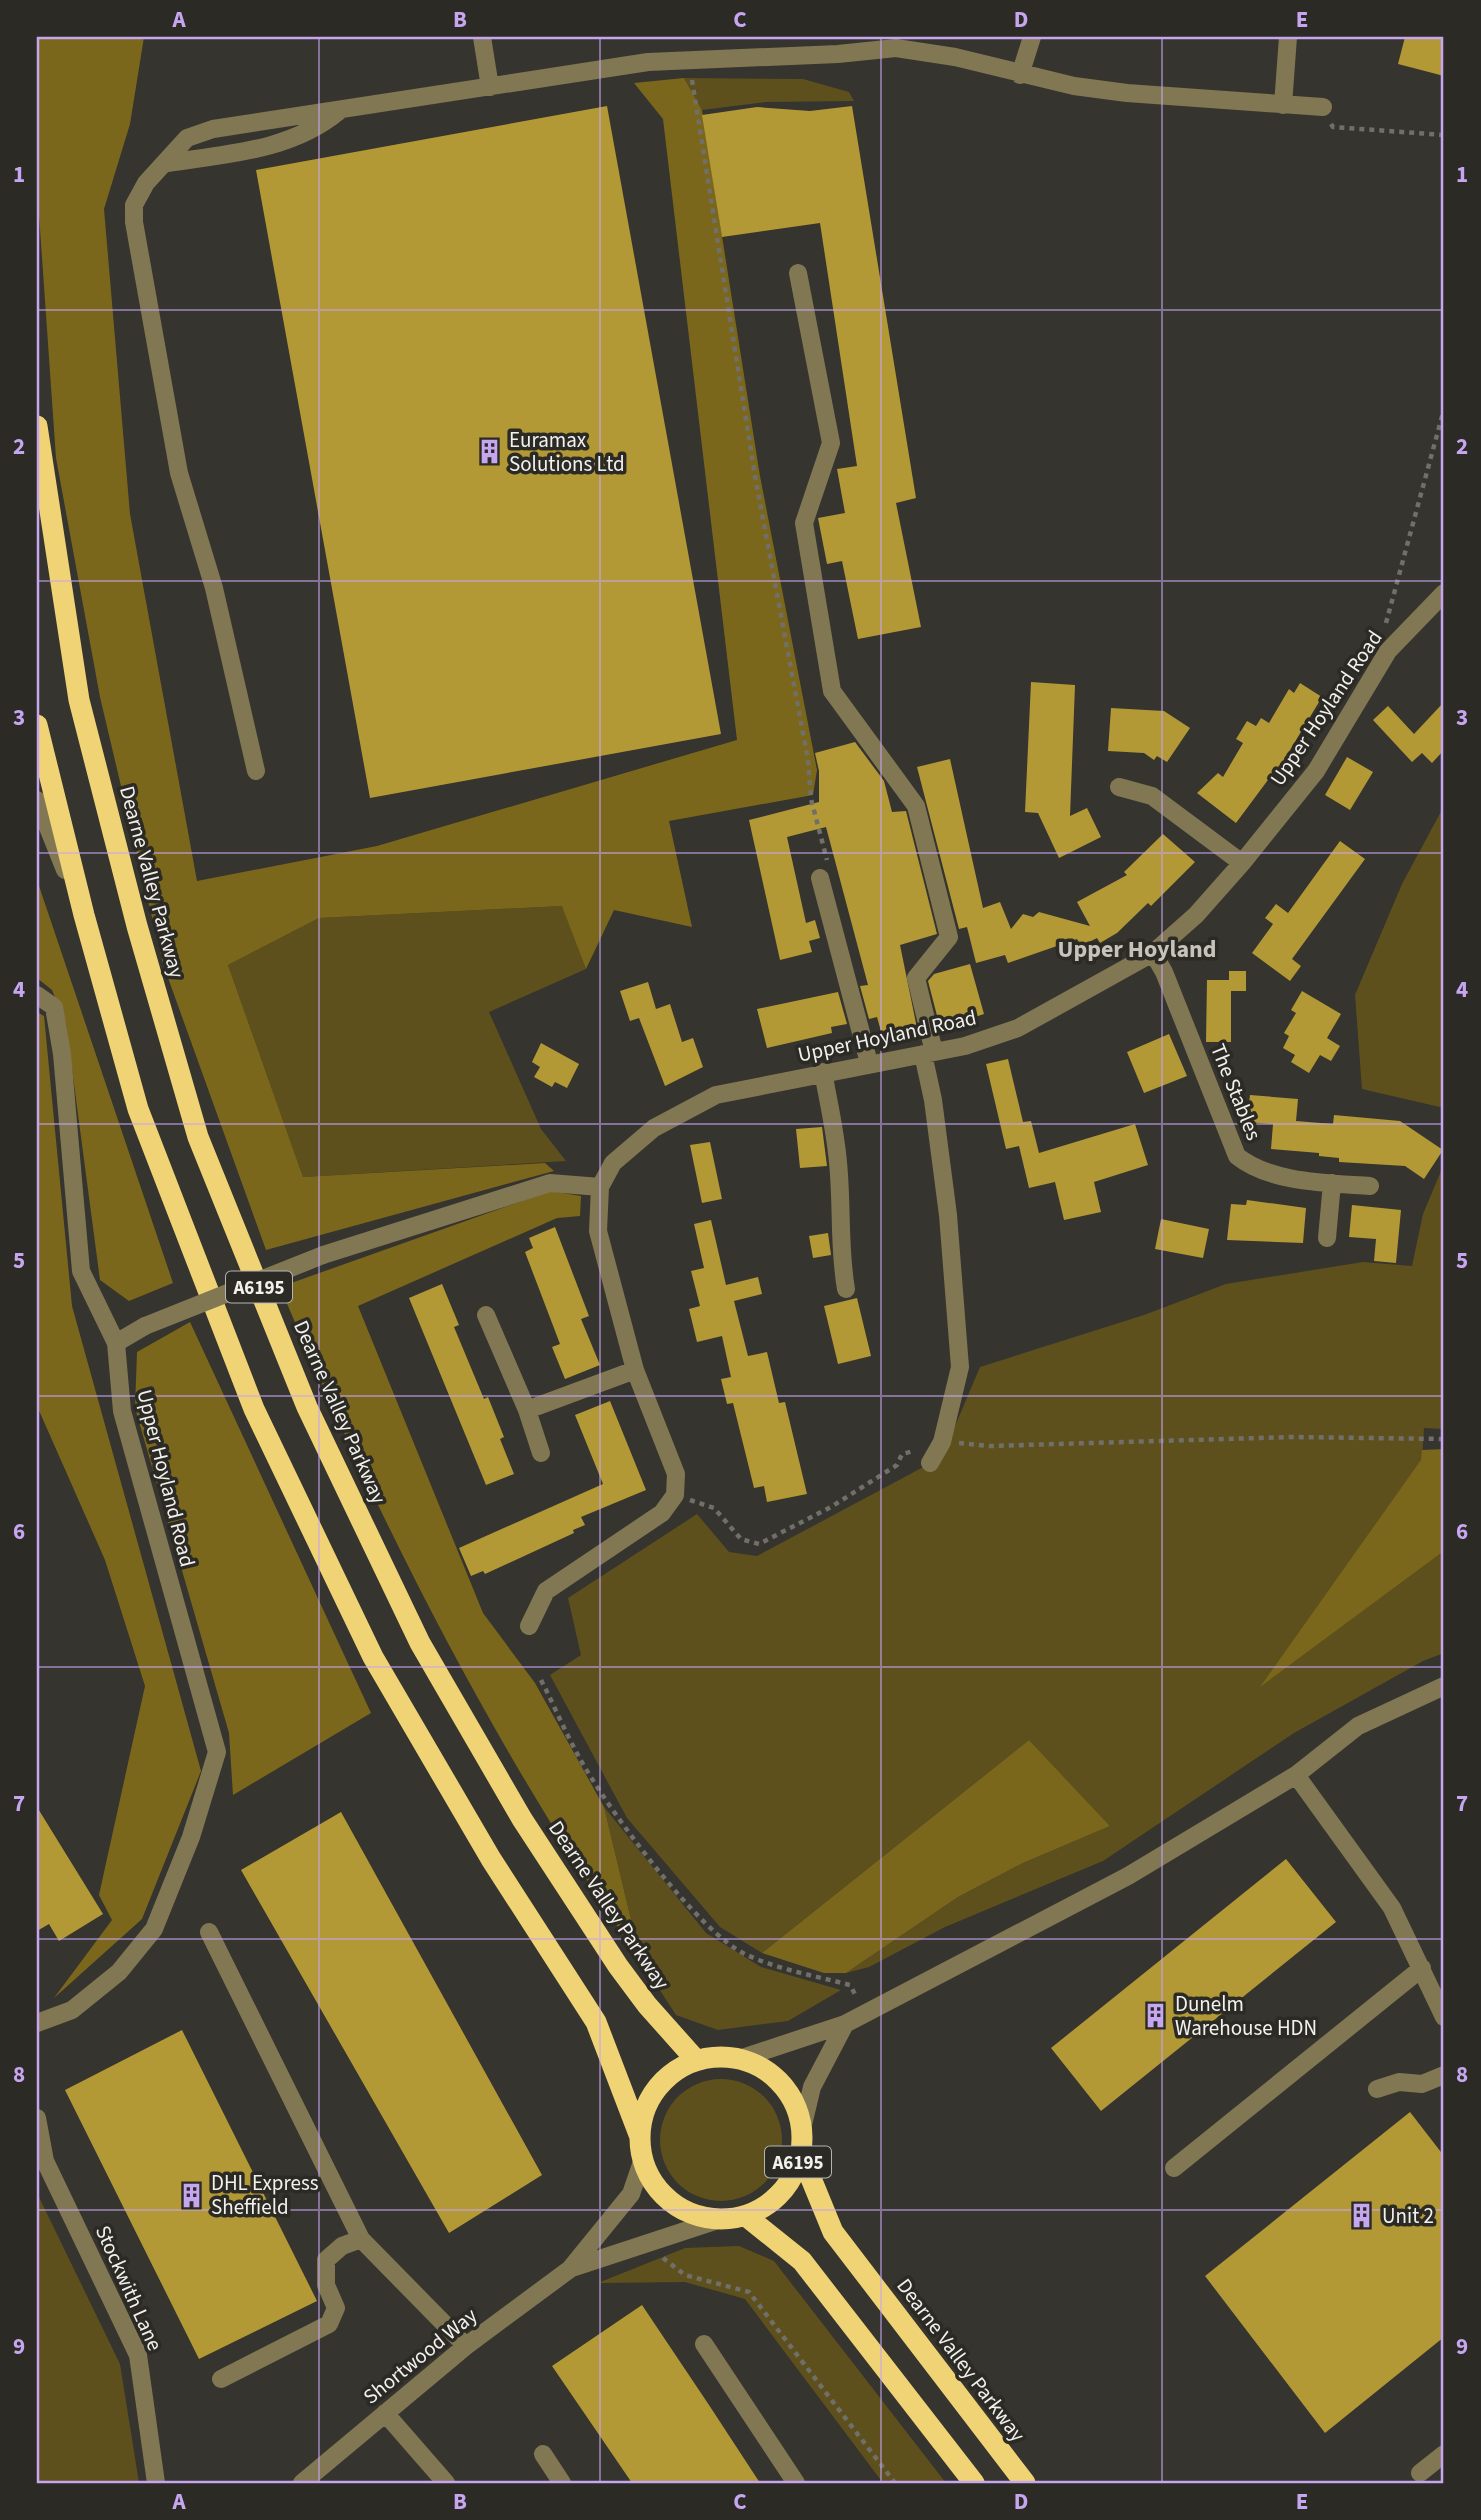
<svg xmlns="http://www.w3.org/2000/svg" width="1481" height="2520" font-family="'Source Sans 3',sans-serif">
<rect width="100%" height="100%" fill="#35342e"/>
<path fill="#5e501d" d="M 684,78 L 803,79 L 849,92 L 854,101 L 765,102 L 702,110 Z
M 1444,806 L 1444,1108 L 1362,1089 L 1355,995 L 1402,884 Z
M 563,906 L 586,969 L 489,1012 L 541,1129 L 566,1161 L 303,1177 L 228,965 L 319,918 Z
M 1444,1164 L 1444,1429 L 1424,1428 L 1422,1460 L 1262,1685 L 1444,1551 L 1444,1653 L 1423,1661 L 1294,1733 L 1103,1861 L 945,1927 L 869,1967 L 846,1973 L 958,1897 L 1023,1863 L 1110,1826 L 1029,1740 L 762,1953 L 720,1927 L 627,1818 L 550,1675 L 581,1655 L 568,1598 L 697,1514 L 729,1552 L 757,1556 L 942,1457 L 980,1367 L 1144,1315 L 1226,1284 L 1363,1262 L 1412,1266 L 1423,1214 Z
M 604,1807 L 706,1933 L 761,1967 L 841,1990 L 788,2021 L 718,2030 L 676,2015 L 641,1961 Z
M660 2140a61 61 0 1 1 122 0a61 61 0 1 1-122 0Z
M 37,2193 L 120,2364 L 139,2483 L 37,2483 Z
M 739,2246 L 774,2261 L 946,2483 L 883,2483 L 745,2299 L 685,2282 L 598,2283 L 685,2248 Z"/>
<path fill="#7b671b" d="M 37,37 L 144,37 L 130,124 L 104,209 L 130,514 L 197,881 L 377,846 L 737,740 L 663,119 L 634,83 L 684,78 L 702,110 L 760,476 L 817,770 L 813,795 L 669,821 L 692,927 L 614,910 L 586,969 L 562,906 L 319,918 L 228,965 L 303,1177 L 545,1163 L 554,1171 L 266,1250 L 163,964 L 100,697 L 56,458 L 37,186 Z
M 37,880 L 173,1283 L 129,1301 L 100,1280 L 66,1024 L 52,990 L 37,978 Z
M 37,1012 L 44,1016 L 72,1306 L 201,1771 L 142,1919 L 54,1998 L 112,1920 L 99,1895 L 145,1686 L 105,1560 L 37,1406 Z
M 550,1191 L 581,1196 L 580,1216 L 557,1218 L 358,1306 L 483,1613 L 535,1683 L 604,1807 L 641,1961 C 495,1751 379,1522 280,1287 Z
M 190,1322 L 371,1713 L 233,1795 L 229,1733 L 135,1408 L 137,1352 Z
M 1444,1449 L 1444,1551 L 1260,1687 L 1421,1460 L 1422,1450 Z
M 1029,1740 L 1110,1826 L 1023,1863 L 958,1897 L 846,1973 L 824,1973 L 762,1953 Z"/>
<path fill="#b39836" d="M 1405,37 L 1444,37 L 1444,76 L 1398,64 Z
M 607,106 L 721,734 L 370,798 L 256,170 Z
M 852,106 L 916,498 L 896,503 L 921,627 L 858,639 L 842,561 L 827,564 L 818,518 L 845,513 L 837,469 L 857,466 L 820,223 L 722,237 L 702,115 L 757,107 L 810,111 Z
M 1031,682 L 1075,685 L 1070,816 L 1087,808 L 1101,837 L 1059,858 L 1038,813 L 1025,812 Z
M 1300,683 L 1322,697 L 1278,770 L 1276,769 L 1236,823 L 1197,793 L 1218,773 L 1223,777 L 1243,743 L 1236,739 L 1247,721 L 1256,726 L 1261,718 L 1269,723 L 1289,689 L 1294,693 Z
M 1444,702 L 1444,750 L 1432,763 L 1422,753 L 1412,762 L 1373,720 L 1388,706 L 1414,734 Z
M 1111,708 L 1164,711 L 1190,728 L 1167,762 L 1157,756 L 1154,760 L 1144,753 L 1108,751 Z
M 855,742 L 884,781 L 892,812 L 906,811 L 937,934 L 900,945 L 918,1033 L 884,1042 L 877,1017 L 869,1019 L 860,986 L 868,985 L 826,827 L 787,837 L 806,923 L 815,920 L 820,938 L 809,941 L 812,952 L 780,960 L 749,820 L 819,802 L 819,771 L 815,753 Z
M 1347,757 L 1373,772 L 1350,810 L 1325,795 Z
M 950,759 L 983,908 L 1000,902 L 1011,929 L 1023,914 L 1033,917 L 1039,912 L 1090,926 L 1077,902 L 1127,875 L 1124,872 L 1163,834 L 1195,862 L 1151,906 L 1148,903 L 1117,933 L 1100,943 L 1097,938 L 1081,946 L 1077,939 L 1008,963 L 1005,955 L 976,963 L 967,927 L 959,929 L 917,767 Z
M 1340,841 L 1365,859 L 1292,959 L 1301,966 L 1290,981 L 1252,953 L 1273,924 L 1265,918 L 1276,904 L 1288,913 Z
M 970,964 L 984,1014 L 966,1020 L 968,1026 L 948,1031 L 946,1025 L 940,1027 L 928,981 L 934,974 Z
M 1229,971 L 1246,971 L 1246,991 L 1231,991 L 1231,1042 L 1206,1042 L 1207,980 L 1229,980 Z
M 648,982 L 656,1009 L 670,1004 L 682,1042 L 693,1038 L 703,1067 L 665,1086 L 639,1018 L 630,1021 L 620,991 Z
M 1302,991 L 1341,1014 L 1327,1038 L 1340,1046 L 1331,1061 L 1320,1055 L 1309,1073 L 1291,1062 L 1295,1055 L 1283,1048 L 1289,1036 L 1284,1033 L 1296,1013 L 1291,1010 Z
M 838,992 L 847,1024 L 831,1027 L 832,1033 L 767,1048 L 757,1009 Z
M 1169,1034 L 1187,1076 L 1144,1093 L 1127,1052 Z
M 541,1043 L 579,1064 L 567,1088 L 555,1082 L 552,1087 L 534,1077 L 540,1067 L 532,1062 Z
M 1008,1059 L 1023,1122 L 1031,1121 L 1039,1153 L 1135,1124 L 1148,1165 L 1094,1182 L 1101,1212 L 1064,1220 L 1055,1182 L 1029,1188 L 1019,1146 L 1006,1149 L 986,1064 Z
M 1250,1095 L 1298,1099 L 1296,1121 L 1333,1124 L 1334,1115 L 1400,1121 L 1443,1150 L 1424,1179 L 1405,1166 L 1339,1162 L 1339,1158 L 1319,1156 L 1319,1153 L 1271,1149 L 1273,1124 L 1247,1122 Z
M 822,1127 L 827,1166 L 800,1168 L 796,1129 Z
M 710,1142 L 722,1199 L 702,1203 L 690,1145 Z
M 1247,1200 L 1306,1208 L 1303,1243 L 1227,1240 L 1231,1204 L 1246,1205 Z
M 1352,1205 L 1401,1210 L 1396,1263 L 1374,1261 L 1376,1239 L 1349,1237 Z
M 1161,1219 L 1209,1229 L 1203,1258 L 1155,1249 Z
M 711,1220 L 726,1285 L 758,1277 L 762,1294 L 734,1301 L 748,1356 L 767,1352 L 779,1403 L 785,1402 L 807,1494 L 767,1502 L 764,1486 L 754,1488 L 733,1403 L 727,1404 L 721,1379 L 731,1377 L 722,1336 L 697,1342 L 689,1309 L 700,1306 L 691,1271 L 704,1268 L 694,1224 Z
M 555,1227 L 589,1316 L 581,1319 L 600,1365 L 565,1379 L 552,1347 L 560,1344 L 525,1252 L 533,1248 L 529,1238 Z
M 828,1233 L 831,1255 L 813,1258 L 809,1236 Z
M 442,1284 L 459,1325 L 454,1327 L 484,1399 L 488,1397 L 504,1437 L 500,1439 L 514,1474 L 486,1485 L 409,1298 Z
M 857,1298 L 871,1356 L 838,1364 L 824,1306 Z
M 610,1401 L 646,1490 L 581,1517 L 585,1525 L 573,1530 L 574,1533 L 485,1574 L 483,1571 L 471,1576 L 459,1548 L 603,1484 L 575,1415 Z
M 37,1807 L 103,1914 L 59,1941 L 49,1924 L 37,1931 Z
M 341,1812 L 542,2175 L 449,2233 L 241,1870 Z
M 1286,1859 L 1336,1922 L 1101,2111 L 1051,2048 Z
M 182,2030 L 317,2301 L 199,2359 L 65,2090 Z
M 1410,2112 L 1444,2156 L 1444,2337 L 1325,2433 L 1205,2276 Z
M 642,2305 L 709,2405 L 760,2483 L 632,2483 L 552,2366 Z"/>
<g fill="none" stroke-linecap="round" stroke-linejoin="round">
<path stroke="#706f6a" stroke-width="4.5" stroke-dasharray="5 5" stroke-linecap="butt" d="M 692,80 L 755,476 L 808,760 L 811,799 L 827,860
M 1331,124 L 1333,127 L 1444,135
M 1386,623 L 1444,409
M 959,1443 L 990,1446 L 1292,1437 L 1444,1439
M 690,1500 L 714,1508 L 741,1539 L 759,1544 L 831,1507 L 897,1465 L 902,1454 L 914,1451
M 541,1680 C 554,1705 565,1732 579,1757 C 605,1805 699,1934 747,1955 C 780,1970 816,1976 850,1985 L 856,1996
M 663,2258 L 685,2275 L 749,2292 L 895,2483"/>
<path stroke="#827753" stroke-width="18" d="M 482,37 L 490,87
M 1020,75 L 1032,37
M 1283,105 L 1288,37
M 167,163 C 226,154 291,151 339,111
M 798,273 L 831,443 L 804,523 L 832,691 L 916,806 L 949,937 L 916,978 L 934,1052
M 256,771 L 214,588 L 179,473 L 134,222 L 134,205 L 146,183 L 187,138 L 213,129 L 648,62 L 838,54 L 896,48 L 955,57 L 1074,86 L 1127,93 L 1323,107
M 1119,787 L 1152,796 L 1242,863
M 37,800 L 65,870
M 820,878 L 869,1063
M 1153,953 L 1164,972 L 1237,1156 C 1270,1183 1328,1183 1370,1186
M 37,995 L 54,1007 L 62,1054 L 81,1271 L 116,1343
M 923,1054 L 933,1100 L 948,1215 L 960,1367 L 942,1442 L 930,1463
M 823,1072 C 828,1099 834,1126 837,1153 C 843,1200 838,1243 846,1289
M 1327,1238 L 1332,1183
M 323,1255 L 550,1183 L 600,1187
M 486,1315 L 527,1410 L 541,1453
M 527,1410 L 635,1370
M 529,1626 L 546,1591 L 662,1513 L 675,1495 L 676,1474 L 635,1370 L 598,1231 L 600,1187 L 613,1163 L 654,1128 L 716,1095 L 965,1046 L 1018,1028 L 1153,953 L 1196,915 L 1242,863 L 1316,771 L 1388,651 L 1444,593
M 1296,1775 L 1392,1908 L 1444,2017
M 209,1932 L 361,2239 L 466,2346
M 37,2023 L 72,2010 L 119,1972 L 154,1929 L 191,1837 L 217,1752 L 122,1411 L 116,1343 L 145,1326
M 739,2059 L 845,2024
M 1377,2089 L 1399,2082 L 1422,2084 L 1444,2075
M 37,2118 L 45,2161 L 138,2355 L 156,2483
M 802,2129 L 812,2087 L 845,2024 L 1128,1876 L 1296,1775 L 1358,1726 L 1444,1686
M 1174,2168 L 1422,1968
M 572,2268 L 718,2220
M 704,2344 L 796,2483
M 221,2379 L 329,2324 L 336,2308 L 326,2285 L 326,2260 L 342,2246 L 361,2239
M 385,2413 L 446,2483
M 543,2454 L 562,2483
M 1420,2473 L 1444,2454
M 302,2483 L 466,2346 L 570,2269 L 631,2194 L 643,2159"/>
<path stroke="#efd375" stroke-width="21" d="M 37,426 L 79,700 L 137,926 L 198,1137 L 307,1407 L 420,1643 L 522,1819 L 618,1966 L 647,2005 L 696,2060
M 37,725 L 84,915 L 138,1109 L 254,1409 L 373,1657 L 491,1859 L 596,2022 L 640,2137
M640 2138a81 81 0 1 1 162 0a81 81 0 1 1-162 0Z
M 801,2154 L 833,2232 L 1025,2483
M 746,2216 L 802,2261 L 974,2483"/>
<path stroke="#827753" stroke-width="18" d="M 145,1326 L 323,1255"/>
</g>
<path fill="none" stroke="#c6a6f0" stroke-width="2" stroke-opacity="0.55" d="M 319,37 L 319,2483M 600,37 L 600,2483M 881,37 L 881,2483M 1162,37 L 1162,2483M 37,310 L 1444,310M 37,581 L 1444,581M 37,853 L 1444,853M 37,1124 L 1444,1124M 37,1396 L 1444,1396M 37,1667 L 1444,1667M 37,1939 L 1444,1939M 37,2210 L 1444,2210"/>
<defs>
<symbol id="building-bare" viewBox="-9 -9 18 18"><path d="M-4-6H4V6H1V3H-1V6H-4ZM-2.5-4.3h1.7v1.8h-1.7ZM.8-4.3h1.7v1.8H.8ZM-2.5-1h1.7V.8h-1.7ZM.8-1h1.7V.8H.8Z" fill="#c6a6f0" stroke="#2b2a24" stroke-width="2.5" paint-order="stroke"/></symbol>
</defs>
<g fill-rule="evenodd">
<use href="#building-bare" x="472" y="434" width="35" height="35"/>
<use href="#building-bare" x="1138" y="1998" width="35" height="35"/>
<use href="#building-bare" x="174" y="2178" width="35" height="35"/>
<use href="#building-bare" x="1344" y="2198" width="35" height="35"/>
</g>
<g text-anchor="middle" stroke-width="7" stroke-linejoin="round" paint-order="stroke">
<g fill="#2b2a24" stroke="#b6b5b1" stroke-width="2">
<rect x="226" y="1271.5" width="66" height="31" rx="5"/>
<rect x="765" y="2146.5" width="66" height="31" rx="5"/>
</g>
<g font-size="19" font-weight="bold" fill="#f2f1ee">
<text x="259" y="1294">A6195</text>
<text x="798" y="2169">A6195</text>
</g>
<g font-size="21" fill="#f2f1ee" stroke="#2b2a24" text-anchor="start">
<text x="509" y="447">Euramax<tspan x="509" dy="24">Solutions Ltd</tspan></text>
<text x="1175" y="2011">Dunelm<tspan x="1175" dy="24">Warehouse HDN</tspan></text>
<text x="211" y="2190">DHL Express<tspan x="211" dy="24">Sheffield</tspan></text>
<text x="1382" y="2223">Unit 2</text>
</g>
<g font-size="21" fill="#f2f1ee" stroke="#2b2a24">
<text transform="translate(1326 708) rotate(-56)" y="7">Upper Hoyland Road</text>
<text transform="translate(152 882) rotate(75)" y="7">Dearne Valley Parkway</text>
<text transform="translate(887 1036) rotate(-12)" y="7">Upper Hoyland Road</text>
<text transform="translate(1236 1092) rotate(68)" y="7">The Stables</text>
<text transform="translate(340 1412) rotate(66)" y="7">Dearne Valley Parkway</text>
<text transform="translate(166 1478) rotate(76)" y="7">Upper Hoyland Road</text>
<text transform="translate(609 1905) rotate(56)" y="7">Dearne Valley Parkway</text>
<text transform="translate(129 2288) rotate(66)" y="7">Stockwith Lane</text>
<text transform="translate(420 2356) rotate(-39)" y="7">Shortwood Way</text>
<text transform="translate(961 2360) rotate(53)" y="7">Dearne Valley Parkway</text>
</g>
<g font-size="24" font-weight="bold" fill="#c5c3bc" stroke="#2b2a24">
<text x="1137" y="957">Upper Hoyland</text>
</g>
</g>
<rect width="1481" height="2520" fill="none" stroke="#2b2a24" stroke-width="77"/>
<rect x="38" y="38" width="1404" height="2444" fill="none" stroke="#c6a6f0" stroke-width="2.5"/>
<g font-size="23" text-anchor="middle" font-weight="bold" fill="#c6a6f0">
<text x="179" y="27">A</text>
<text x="460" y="27">B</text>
<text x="740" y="27">C</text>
<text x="1021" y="27">D</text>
<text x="1302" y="27">E</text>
<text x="19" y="182">1</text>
<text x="1462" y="182">1</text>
<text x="19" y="454">2</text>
<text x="1462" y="454">2</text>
<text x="19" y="725">3</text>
<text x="1462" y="725">3</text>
<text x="19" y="997">4</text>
<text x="1462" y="997">4</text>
<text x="19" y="1268">5</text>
<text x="1462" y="1268">5</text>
<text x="19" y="1539">6</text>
<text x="1462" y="1539">6</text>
<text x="19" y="1811">7</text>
<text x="1462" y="1811">7</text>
<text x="19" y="2082">8</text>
<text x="1462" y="2082">8</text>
<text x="19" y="2354">9</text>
<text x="1462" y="2354">9</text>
<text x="179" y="2509">A</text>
<text x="460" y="2509">B</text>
<text x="740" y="2509">C</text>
<text x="1021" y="2509">D</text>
<text x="1302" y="2509">E</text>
</g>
</svg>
